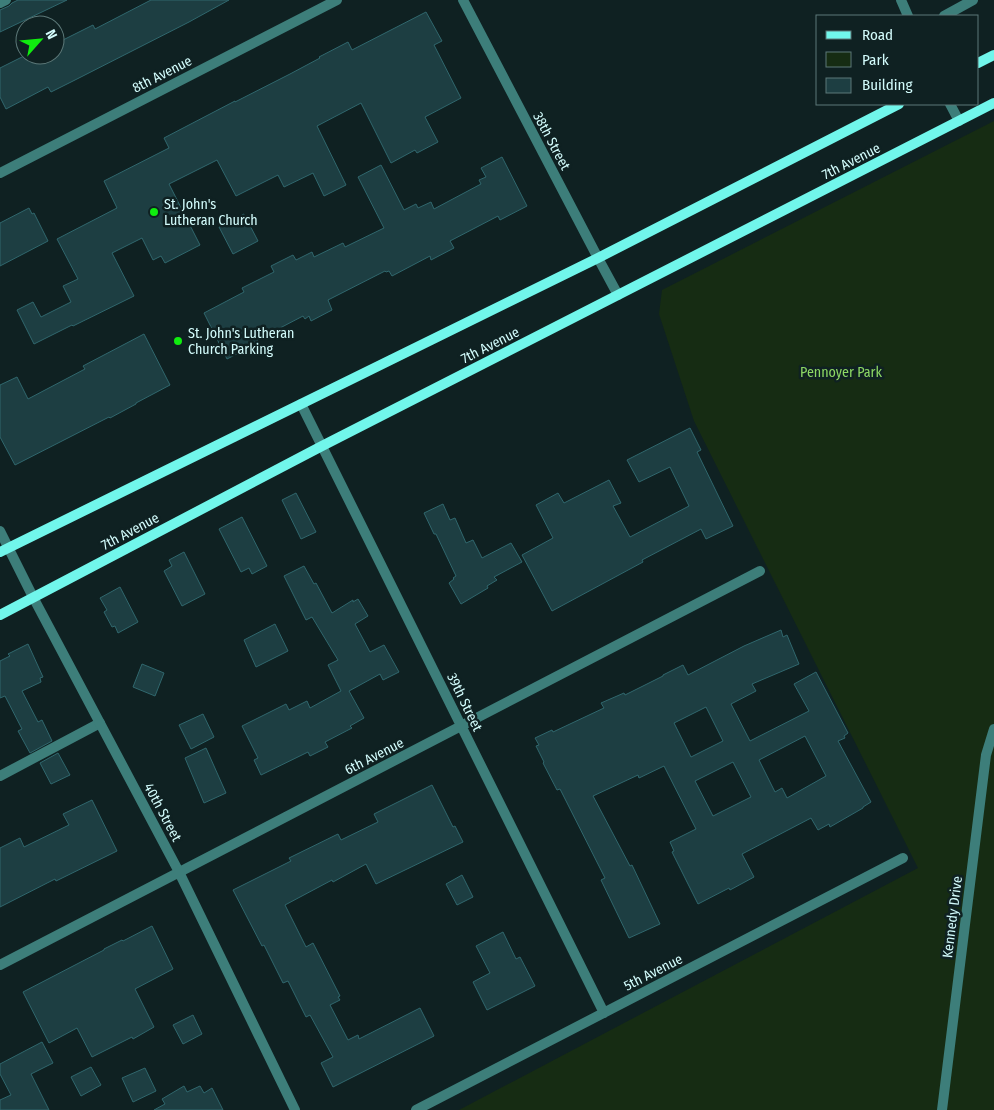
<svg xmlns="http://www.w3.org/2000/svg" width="994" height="1110" font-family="'Fira Sans Condensed',sans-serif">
<rect width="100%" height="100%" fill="#0f2122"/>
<path fill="#162c13" d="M 994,121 L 994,1110 L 459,1110 L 918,868 L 694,421 L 659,314 L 662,290 Z"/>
<path fill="#1d3e42" stroke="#30676d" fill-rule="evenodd" d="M 18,0 L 67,0 L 0,32 L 0,10 L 9,6 L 12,3 Z
M 151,0 L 229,0 L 189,22 L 75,80 L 51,92 L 48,87 L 6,109 L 0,97 L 0,68 L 26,55 L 55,55 L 55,44 L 93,25 L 95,29 Z
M 426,12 L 442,41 L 434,45 L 461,98 L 425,117 L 438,142 L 417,153 L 415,150 L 391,163 L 361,103 L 317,126 L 346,185 L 324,196 L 313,173 L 284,187 L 278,175 L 236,196 L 217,160 L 169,184 L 200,245 L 165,263 L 161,256 L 153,260 L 142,238 L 112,253 L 134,296 L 73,326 L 72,325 L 34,344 L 17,310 L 33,302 L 41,317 L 71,302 L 63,286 L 78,279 L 57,239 L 117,208 L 104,181 L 169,148 L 164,138 L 235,101 L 235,102 L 290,74 L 320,58 L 319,57 L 348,42 L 352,50 Z
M 502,157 L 527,206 L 500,220 L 498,216 L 450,241 L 454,248 L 431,260 L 430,256 L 392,276 L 389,271 L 386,272 L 385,271 L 328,300 L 332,310 L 311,321 L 309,316 L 305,319 L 303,316 L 257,340 L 258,343 L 227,359 L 204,313 L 244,292 L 242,288 L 274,272 L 271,266 L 293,255 L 296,260 L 312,252 L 314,257 L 343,243 L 345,247 L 384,228 L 358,177 L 381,165 L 404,210 L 416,204 L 418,208 L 431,202 L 434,209 L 481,184 L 479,180 L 486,177 L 481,168 Z
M 29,208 L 32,214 L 34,213 L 48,241 L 0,266 L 0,223 Z
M 244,214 L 258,241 L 233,254 L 219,227 Z
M 144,334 L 170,385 L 136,403 L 136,404 L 110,418 L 109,417 L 15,465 L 0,437 L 0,385 L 17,377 L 28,399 L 85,369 L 83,366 Z
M 690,428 L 701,450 L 697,452 L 733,526 L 706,539 L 701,529 L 642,560 L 643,562 L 552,611 L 522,555 L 553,538 L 536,505 L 558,493 L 564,503 L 609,480 L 621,503 L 613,506 L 630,537 L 689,506 L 670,467 L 639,482 L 627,460 Z
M 296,493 L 316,532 L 301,539 L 282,500 Z
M 443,504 L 450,520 L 455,518 L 466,543 L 473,540 L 482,558 L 511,543 L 522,562 L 494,577 L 497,580 L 487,586 L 488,588 L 461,604 L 449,583 L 454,579 L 453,578 L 456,576 L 436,534 L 434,534 L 424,513 Z
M 242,517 L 267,566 L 252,574 L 249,568 L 241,572 L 219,529 Z
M 184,552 L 205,594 L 182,606 L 164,571 L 172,566 L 169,560 Z
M 304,566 L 314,584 L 316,583 L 332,613 L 353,600 L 353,602 L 358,599 L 368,616 L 355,624 L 370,652 L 384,645 L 399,672 L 383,680 L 380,674 L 349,691 L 364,718 L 350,726 L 352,728 L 325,742 L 328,747 L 310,756 L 308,752 L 261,775 L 254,760 L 258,758 L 242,726 L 286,704 L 289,710 L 307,701 L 310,708 L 341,691 L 328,665 L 338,660 L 312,617 L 306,620 L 284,576 Z
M 120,587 L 138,622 L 118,633 L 115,626 L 112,627 L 104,612 L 107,610 L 100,598 Z
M 275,624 L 288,651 L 256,667 L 244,640 Z
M 781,630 L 783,637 L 787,635 L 799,664 L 752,684 L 756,691 L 731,704 L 750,741 L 809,711 L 794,684 L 816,672 L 848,733 L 844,736 L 845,738 L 838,741 L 871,802 L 863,807 L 863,808 L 830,827 L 829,824 L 818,830 L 811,818 L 742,854 L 754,877 L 730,890 L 729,888 L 698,904 L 672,852 L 674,851 L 670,842 L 696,829 L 664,766 L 639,778 L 638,775 L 593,796 L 630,866 L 632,865 L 660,924 L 629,938 L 601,880 L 605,878 L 560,789 L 557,790 L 543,763 L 544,762 L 536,746 L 539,745 L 535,738 L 552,730 L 553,732 L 604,708 L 601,703 L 624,693 L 625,695 L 663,676 L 663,675 L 683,665 L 688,675 L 744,646 ZM 706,707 L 723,741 L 691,757 L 674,723 ZM 805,736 L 826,776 L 787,798 L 782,788 L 775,792 L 759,760 ZM 733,762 L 751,797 L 713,816 L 695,781 Z
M 28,644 L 43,677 L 40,678 L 41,682 L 22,691 L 38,722 L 42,720 L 52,741 L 30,753 L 18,731 L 22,729 L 5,696 L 0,698 L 0,661 L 10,656 L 8,654 Z
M 142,664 L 164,673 L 155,696 L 133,687 Z
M 203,714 L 214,737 L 191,749 L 179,725 Z
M 206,748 L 226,793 L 204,803 L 185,758 Z
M 58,753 L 70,775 L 51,784 L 40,763 Z
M 432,785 L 453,827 L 455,826 L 463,842 L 376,884 L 366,864 L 333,882 L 332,880 L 285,905 L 306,947 L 313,943 L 340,996 L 338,997 L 340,1000 L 330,1005 L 348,1040 L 358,1035 L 359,1039 L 420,1008 L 434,1036 L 333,1087 L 321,1063 L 333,1057 L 310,1015 L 306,1017 L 288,981 L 283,983 L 264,945 L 262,946 L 233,890 L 291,861 L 289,858 L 338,834 L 341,840 L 378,822 L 374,814 Z
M 92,800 L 117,851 L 56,881 L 55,879 L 0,907 L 0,848 L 20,838 L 24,847 L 69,825 L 63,814 Z
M 462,875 L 473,897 L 457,905 L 446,884 Z
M 152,926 L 173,969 L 135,989 L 154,1027 L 133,1039 L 132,1037 L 92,1057 L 77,1028 L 49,1043 L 23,992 L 104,950 L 104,949 L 122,940 L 123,941 Z
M 503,932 L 516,959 L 520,957 L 535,986 L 487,1010 L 473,982 L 490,973 L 476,946 Z
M 193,1015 L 202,1034 L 183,1044 L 173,1025 Z
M 42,1042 L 53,1063 L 31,1074 L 49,1110 L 0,1110 L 0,1100 L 11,1095 L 0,1074 L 0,1064 Z
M 91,1067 L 101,1085 L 81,1096 L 71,1077 Z
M 145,1068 L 156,1091 L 133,1102 L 122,1078 Z
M 184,1086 L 187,1092 L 200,1086 L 204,1093 L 212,1088 L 223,1110 L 154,1110 L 165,1104 L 162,1099 Z"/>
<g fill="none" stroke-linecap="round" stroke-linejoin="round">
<path stroke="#3d7e7a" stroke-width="10" d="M 901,0 L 908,16
M 0,3 L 6,0
M 944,16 L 973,0
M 950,104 L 959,121
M 0,776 L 100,723"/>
<path stroke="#3d7e7a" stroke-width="10" d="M 463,0 L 598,258 L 618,295
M 0,173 L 337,0
M 301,404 L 604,1013
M 0,531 L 33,597 L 179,872 L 295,1110
M 0,965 L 760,571
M 416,1110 L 903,858
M 942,1110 L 986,755 L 994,729"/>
<path stroke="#71f6eb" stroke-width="10" d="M 978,63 L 994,55
M 0,552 L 598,258 L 899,104
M 0,615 L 322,446 L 994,103"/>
</g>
<g fill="#10ed0f" stroke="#0f2122" stroke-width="2">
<circle cx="154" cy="212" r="5"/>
<circle cx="178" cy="341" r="5"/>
</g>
<g text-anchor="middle" stroke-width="5" stroke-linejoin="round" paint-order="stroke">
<g font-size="14" fill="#d3fcfc" stroke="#0f2122">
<text transform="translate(162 74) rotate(-27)" y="5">8th Avenue</text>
<text transform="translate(552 141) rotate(62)" y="5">38th Street</text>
<text transform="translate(851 161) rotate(-27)" y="5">7th Avenue</text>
<text transform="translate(490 345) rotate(-27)" y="5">7th Avenue</text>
<text transform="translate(130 531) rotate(-28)" y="5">7th Avenue</text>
<text transform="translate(465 702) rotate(64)" y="5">39th Street</text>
<text transform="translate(374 756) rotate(-27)" y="5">6th Avenue</text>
<text transform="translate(163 812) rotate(62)" y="5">40th Street</text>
<text transform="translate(952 917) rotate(-83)" y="5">Kennedy Drive</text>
<text transform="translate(653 972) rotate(-27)" y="5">5th Avenue</text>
</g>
<g font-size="14" fill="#d3fcfc" stroke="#0f2122" text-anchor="start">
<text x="164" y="209">St. John's<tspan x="164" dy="16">Lutheran Church</tspan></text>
<text x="188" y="338">St. John's Lutheran<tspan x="188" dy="16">Church Parking</tspan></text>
</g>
<g font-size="14" fill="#8dd864" stroke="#0f2122">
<text x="841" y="377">Pennoyer Park</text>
</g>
</g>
<rect x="816" y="15" width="162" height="90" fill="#0f2122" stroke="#5d7979"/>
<rect x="826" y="31" width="25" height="8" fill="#71f6eb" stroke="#5d7979"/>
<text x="862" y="40" font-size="15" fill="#d3fcfc">Road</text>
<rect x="826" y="52" width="25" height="15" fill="#162c13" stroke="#5d7979"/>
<text x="862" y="65" font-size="15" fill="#d3fcfc">Park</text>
<rect x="826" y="78" width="25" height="15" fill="#1d3e42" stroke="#5d7979"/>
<text x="862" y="90" font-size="15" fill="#d3fcfc">Building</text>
<g transform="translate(40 40) rotate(63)"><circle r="24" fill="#0f2122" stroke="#5d7979"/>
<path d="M0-4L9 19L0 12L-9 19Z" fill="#10ed0f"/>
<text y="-8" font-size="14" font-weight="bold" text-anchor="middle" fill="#d3fcfc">N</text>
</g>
</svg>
